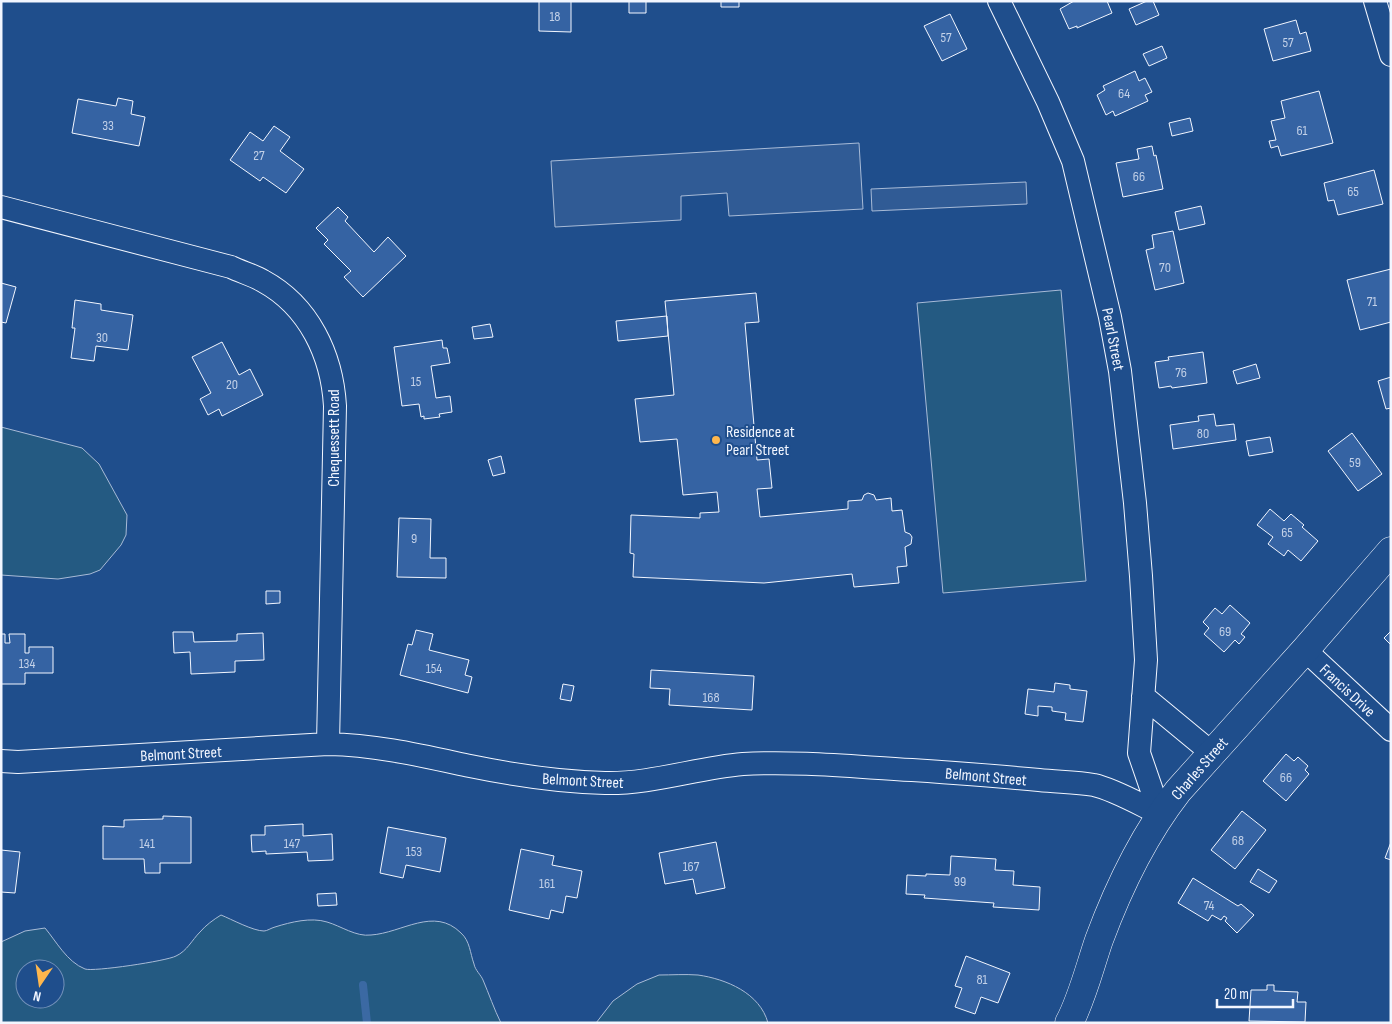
<svg xmlns="http://www.w3.org/2000/svg" width="1392" height="1024" font-family="'Sofia Sans Condensed',sans-serif">
<rect width="100%" height="100%" fill="#1f4e8c"/>
<path fill="#245a82" stroke="#a8bbd7" fill-rule="evenodd" d="M 1061,290 L 1086,581 L 943,593 L 917,303 Z
M 1,427 L 82,448 L 99,464 L 127,515 L 126,535 L 121,545 L 100,570 L 90,574 L 58,579 L 1,575 Z
M 221,915 C 231,919 253,931 264,931 C 267,931 271,928 275,927 C 291,922 311,917 327,922 C 341,926 356,937 371,935 C 402,933 434,906 461,933 C 470,941 470,953 474,964 C 475,970 481,975 483,980 C 489,994 494,1009 501,1023 L 1,1023 L 1,942 L 25,931 L 45,928 C 56,941 67,962 85,969 C 93,972 167,961 176,956 C 187,951 192,940 200,932 C 206,925 213,920 221,915 ZM 25,969 L 55,969 L 55,999 L 25,999 Z
M 659,975 C 671,975 685,974 698,975 C 726,979 760,993 768,1023 L 596,1023 L 613,1001 L 637,984 Z"/>
<path fill="#305b95" stroke="#a8bbd7" d="M 859,143 L 863,209 L 729,216 L 727,193 L 681,196 L 681,220 L 555,227 L 551,161 Z
M 1026,182 L 1027,204 L 872,211 L 871,189 Z"/>
<g fill="none" stroke-linecap="round" stroke-linejoin="round">
<path stroke="#3b69a3" stroke-width="8" d="M 363,985 L 367,1023"/>
</g>
<path fill="#3563a3" stroke="#f2f6ff" d="M 539,1 L 571,1 L 571,32 L 539,31 Z
M 629,1 L 646,1 L 646,13 L 629,13 Z
M 721,1 L 739,1 L 739,7 L 721,7 Z
M 1074,1 L 1107,1 L 1112,13 L 1077,28 L 1077,26 L 1069,29 L 1060,9 Z
M 1147,1 L 1153,1 L 1159,15 L 1136,25 L 1129,9 Z
M 950,14 L 967,49 L 942,61 L 924,26 Z
M 1296,20 L 1300,34 L 1306,32 L 1311,51 L 1273,61 L 1264,29 Z
M 1162,46 L 1167,58 L 1149,66 L 1143,54 Z
M 1135,71 L 1139,81 L 1145,78 L 1152,92 L 1145,95 L 1148,101 L 1115,116 L 1113,111 L 1106,115 L 1097,95 L 1105,90 L 1103,86 Z
M 1319,91 L 1333,143 L 1281,156 L 1278,146 L 1271,148 L 1269,141 L 1276,140 L 1271,121 L 1285,118 L 1281,101 Z
M 118,98 L 133,101 L 131,114 L 145,117 L 139,146 L 72,133 L 78,99 L 116,106 Z
M 1190,118 L 1193,131 L 1172,136 L 1169,123 Z
M 274,126 L 290,137 L 280,151 L 304,169 L 286,193 L 263,177 L 260,181 L 230,160 L 250,132 L 263,141 Z
M 1152,146 L 1154,156 L 1156,155 L 1163,189 L 1123,197 L 1116,163 L 1139,159 L 1137,149 Z
M 1374,170 L 1383,204 L 1338,215 L 1334,200 L 1328,201 L 1324,183 Z
M 1201,206 L 1205,224 L 1179,230 L 1175,212 Z
M 338,207 L 348,217 L 345,221 L 374,252 L 388,237 L 406,256 L 363,297 L 344,277 L 351,271 L 324,244 L 328,240 L 316,228 Z
M 1173,231 L 1184,283 L 1155,290 L 1146,250 L 1154,248 L 1152,235 Z
M 1391,269 L 1391,322 L 1360,330 L 1347,280 Z
M 1,283 L 16,287 L 6,323 L 1,322 Z
M 756,293 L 759,322 L 745,323 L 757,460 L 769,459 L 772,488 L 757,489 L 760,517 L 848,509 L 848,501 L 862,500 L 864,495 L 868,493 L 874,495 L 876,500 L 891,498 L 892,511 L 902,510 L 905,532 L 910,534 L 912,537 L 911,544 L 905,547 L 907,566 L 897,567 L 899,583 L 854,587 L 852,574 L 764,583 L 633,577 L 634,554 L 630,553 L 631,515 L 700,518 L 700,513 L 719,512 L 717,492 L 683,495 L 677,439 L 640,442 L 635,399 L 674,395 L 665,301 Z
M 75,300 L 101,304 L 101,310 L 133,315 L 128,350 L 96,346 L 94,361 L 71,358 L 75,328 L 72,328 Z
M 667,316 L 668,336 L 618,341 L 616,321 Z
M 490,324 L 493,337 L 474,339 L 472,327 Z
M 442,340 L 443,348 L 447,348 L 450,363 L 431,366 L 436,398 L 450,396 L 452,412 L 439,414 L 440,417 L 424,419 L 424,416 L 421,417 L 419,404 L 402,406 L 394,347 Z
M 222,342 L 239,375 L 250,369 L 263,395 L 222,416 L 219,409 L 208,415 L 200,399 L 211,393 L 192,357 Z
M 1203,352 L 1207,383 L 1172,388 L 1171,386 L 1159,388 L 1155,362 L 1169,360 L 1168,357 Z
M 1256,364 L 1260,378 L 1237,384 L 1233,371 Z
M 1391,377 L 1391,408 L 1386,409 L 1378,381 Z
M 1214,414 L 1216,426 L 1234,424 L 1236,440 L 1173,449 L 1170,425 L 1199,421 L 1198,416 Z
M 1352,433 L 1382,474 L 1358,491 L 1328,451 Z
M 1270,437 L 1273,452 L 1249,456 L 1246,441 Z
M 501,456 L 505,473 L 493,476 L 488,460 Z
M 1270,509 L 1284,521 L 1291,514 L 1304,525 L 1302,527 L 1318,541 L 1301,561 L 1288,550 L 1284,556 L 1268,544 L 1273,537 L 1257,525 Z
M 399,518 L 431,519 L 430,558 L 446,558 L 446,578 L 397,577 Z
M 266,591 L 280,591 L 280,603 L 266,604 Z
M 1230,605 L 1250,623 L 1241,634 L 1245,637 L 1239,644 L 1235,640 L 1224,652 L 1204,634 L 1209,628 L 1203,622 L 1215,608 L 1222,614 Z
M 416,630 L 433,634 L 429,650 L 469,660 L 465,675 L 472,677 L 468,693 L 400,675 L 408,644 L 412,645 Z
M 1391,631 L 1391,645 L 1384,638 Z
M 173,632 L 193,632 L 194,642 L 237,641 L 237,634 L 263,633 L 264,660 L 235,661 L 235,672 L 191,674 L 190,652 L 174,653 Z
M 1,634 L 5,634 L 5,643 L 10,643 L 9,634 L 25,634 L 25,653 L 29,653 L 29,647 L 53,647 L 53,673 L 25,673 L 25,684 L 1,684 Z
M 651,670 L 754,676 L 752,710 L 669,705 L 670,689 L 650,688 Z
M 1055,683 L 1070,685 L 1070,689 L 1087,691 L 1083,722 L 1065,720 L 1066,713 L 1052,711 L 1052,707 L 1038,706 L 1038,716 L 1025,714 L 1028,689 L 1054,692 Z
M 563,684 L 574,686 L 571,701 L 560,699 Z
M 1286,754 L 1294,761 L 1298,757 L 1308,766 L 1305,770 L 1309,774 L 1286,801 L 1263,781 Z
M 1242,811 L 1266,830 L 1235,869 L 1211,850 Z
M 163,816 L 191,817 L 191,863 L 160,863 L 160,873 L 145,873 L 144,859 L 103,859 L 103,826 L 124,827 L 124,820 L 163,819 Z
M 303,824 L 303,836 L 332,834 L 333,860 L 308,861 L 307,852 L 266,854 L 266,851 L 252,852 L 251,835 L 265,835 L 265,826 Z
M 388,827 L 446,838 L 440,872 L 406,865 L 403,878 L 380,873 Z
M 716,842 L 725,888 L 696,894 L 693,879 L 665,884 L 659,853 Z
M 1391,842 L 1391,860 L 1385,858 Z
M 521,849 L 554,856 L 552,865 L 582,871 L 577,898 L 566,896 L 563,913 L 551,910 L 549,919 L 509,910 Z
M 1,850 L 20,852 L 15,893 L 1,892 Z
M 951,856 L 996,859 L 995,870 L 1014,871 L 1013,885 L 1040,887 L 1039,910 L 993,907 L 994,903 L 924,898 L 925,895 L 906,894 L 907,875 L 926,876 L 926,874 L 950,875 Z
M 1258,869 L 1277,881 L 1269,893 L 1250,882 Z
M 1193,878 L 1238,906 L 1241,904 L 1254,915 L 1237,933 L 1225,921 L 1227,918 L 1224,916 L 1221,920 L 1212,915 L 1208,921 L 1178,903 Z
M 336,893 L 337,905 L 318,906 L 317,894 Z
M 966,956 L 1010,973 L 998,1003 L 981,997 L 975,1014 L 955,1007 L 962,988 L 955,986 Z
M 1267,985 L 1274,985 L 1274,991 L 1298,992 L 1297,1002 L 1306,1002 L 1305,1022 L 1249,1021 L 1251,990 L 1267,990 Z"/>
<g fill="none" stroke-linecap="round" stroke-linejoin="round">
<defs>
<path id="minor" d="M 999,1 L 1048,102 L 1073,161 L 1110,317 L 1120,371 L 1135,503 L 1141,576 L 1146,660 L 1139,753 L 1160,814
M 1375,1 L 1391,55
M 1,207 L 231,267 C 241,272 253,275 263,281 C 309,306 332,355 335,406 L 328,744
M 1305,650 L 1391,730
M 1143,696 L 1212,753
M 1,761 L 18,762 L 328,744 C 377,745 423,756 470,766 C 514,775 559,782 605,783 C 652,784 696,768 743,764 C 799,761 856,767 912,770 C 955,773 997,776 1039,780 C 1057,782 1076,782 1094,785 C 1113,789 1141,805 1160,814"/>
<path id="tertiary" d="M 1069,1023 C 1082,999 1090,966 1099,940 C 1119,886 1143,836 1178,791 L 1305,650 L 1391,551"/>
</defs>
<use href="#minor" stroke="#f2f6ff" stroke-width="24"/>
<use href="#tertiary" stroke="#f2f6ff" stroke-width="29"/>
<use href="#minor" stroke="#1f4e8c" stroke-width="22"/>
<use href="#tertiary" stroke="#1f4e8c" stroke-width="28"/>
</g>
<circle fill="#ffb74d" stroke="#1f4e8c" stroke-width="2" cx="716" cy="440" r="5"/>
<g text-anchor="middle" stroke-width="4" stroke-linejoin="round" paint-order="stroke">
<g font-size="14" fill="#c3d1e8">
<text x="555" y="21">18</text>
<text x="946" y="42">57</text>
<text x="1288" y="47">57</text>
<text x="1124" y="98">64</text>
<text x="108" y="130">33</text>
<text x="1302" y="135">61</text>
<text x="259" y="160">27</text>
<text x="1139" y="181">66</text>
<text x="1353" y="196">65</text>
<text x="1165" y="272">70</text>
<text x="1372" y="306">71</text>
<text x="102" y="342">30</text>
<text x="1181" y="377">76</text>
<text x="416" y="386">15</text>
<text x="232" y="389">20</text>
<text x="1203" y="438">80</text>
<text x="1355" y="467">59</text>
<text x="1287" y="537">65</text>
<text x="414" y="543">9</text>
<text x="1225" y="636">69</text>
<text x="27" y="668">134</text>
<text x="434" y="673">154</text>
<text x="711" y="702">168</text>
<text x="1286" y="782">66</text>
<text x="1238" y="845">68</text>
<text x="147" y="848">141</text>
<text x="292" y="848">147</text>
<text x="414" y="856">153</text>
<text x="691" y="871">167</text>
<text x="960" y="886">99</text>
<text x="547" y="888">161</text>
<text x="1209" y="910">74</text>
<text x="982" y="984">81</text>
</g>
<g font-size="16" fill="#f2f6ff" stroke="#1f4e8c">
<text transform="translate(1114 339) rotate(79)" y="6">Pearl Street</text>
<text transform="translate(333 438) rotate(-90)" y="6">Chequessett Road</text>
<text transform="translate(1348 690) rotate(43)" y="6">Francis Drive</text>
<text transform="translate(181 753) rotate(-3)" y="6">Belmont Street</text>
<text transform="translate(1199 768) rotate(-49)" y="6">Charles Street</text>
<text transform="translate(986 776) rotate(5)" y="6">Belmont Street</text>
<text transform="translate(583 780) rotate(3)" y="6">Belmont Street</text>
</g>
<g font-size="16" fill="#f2f6ff" stroke="#1f4e8c" text-anchor="start">
<text x="726" y="437">Residence at<tspan x="726" dy="18">Pearl Street</tspan></text>
</g>
</g>
<rect width="1392" height="1024" fill="none" stroke="#f2f6ff" stroke-width="5"/>
<g transform="translate(40 984) rotate(193)"><circle r="24" fill="#1f4e8c" stroke="#7391ba"/>
<path d="M0-4L9 19L0 12L-9 19Z" fill="#ffb74d"/>
<text y="-8" font-size="14" font-weight="bold" text-anchor="middle" fill="#f2f6ff">N</text>
</g>
<path d="M1217 999v8h76v-8" fill="none" stroke="#f2f6ff" stroke-width="2.5"/>
<text x="1224" y="999" font-size="15" fill="#f2f6ff" stroke="#1f4e8c" stroke-width="4" paint-order="stroke">20 m</text>
</svg>
